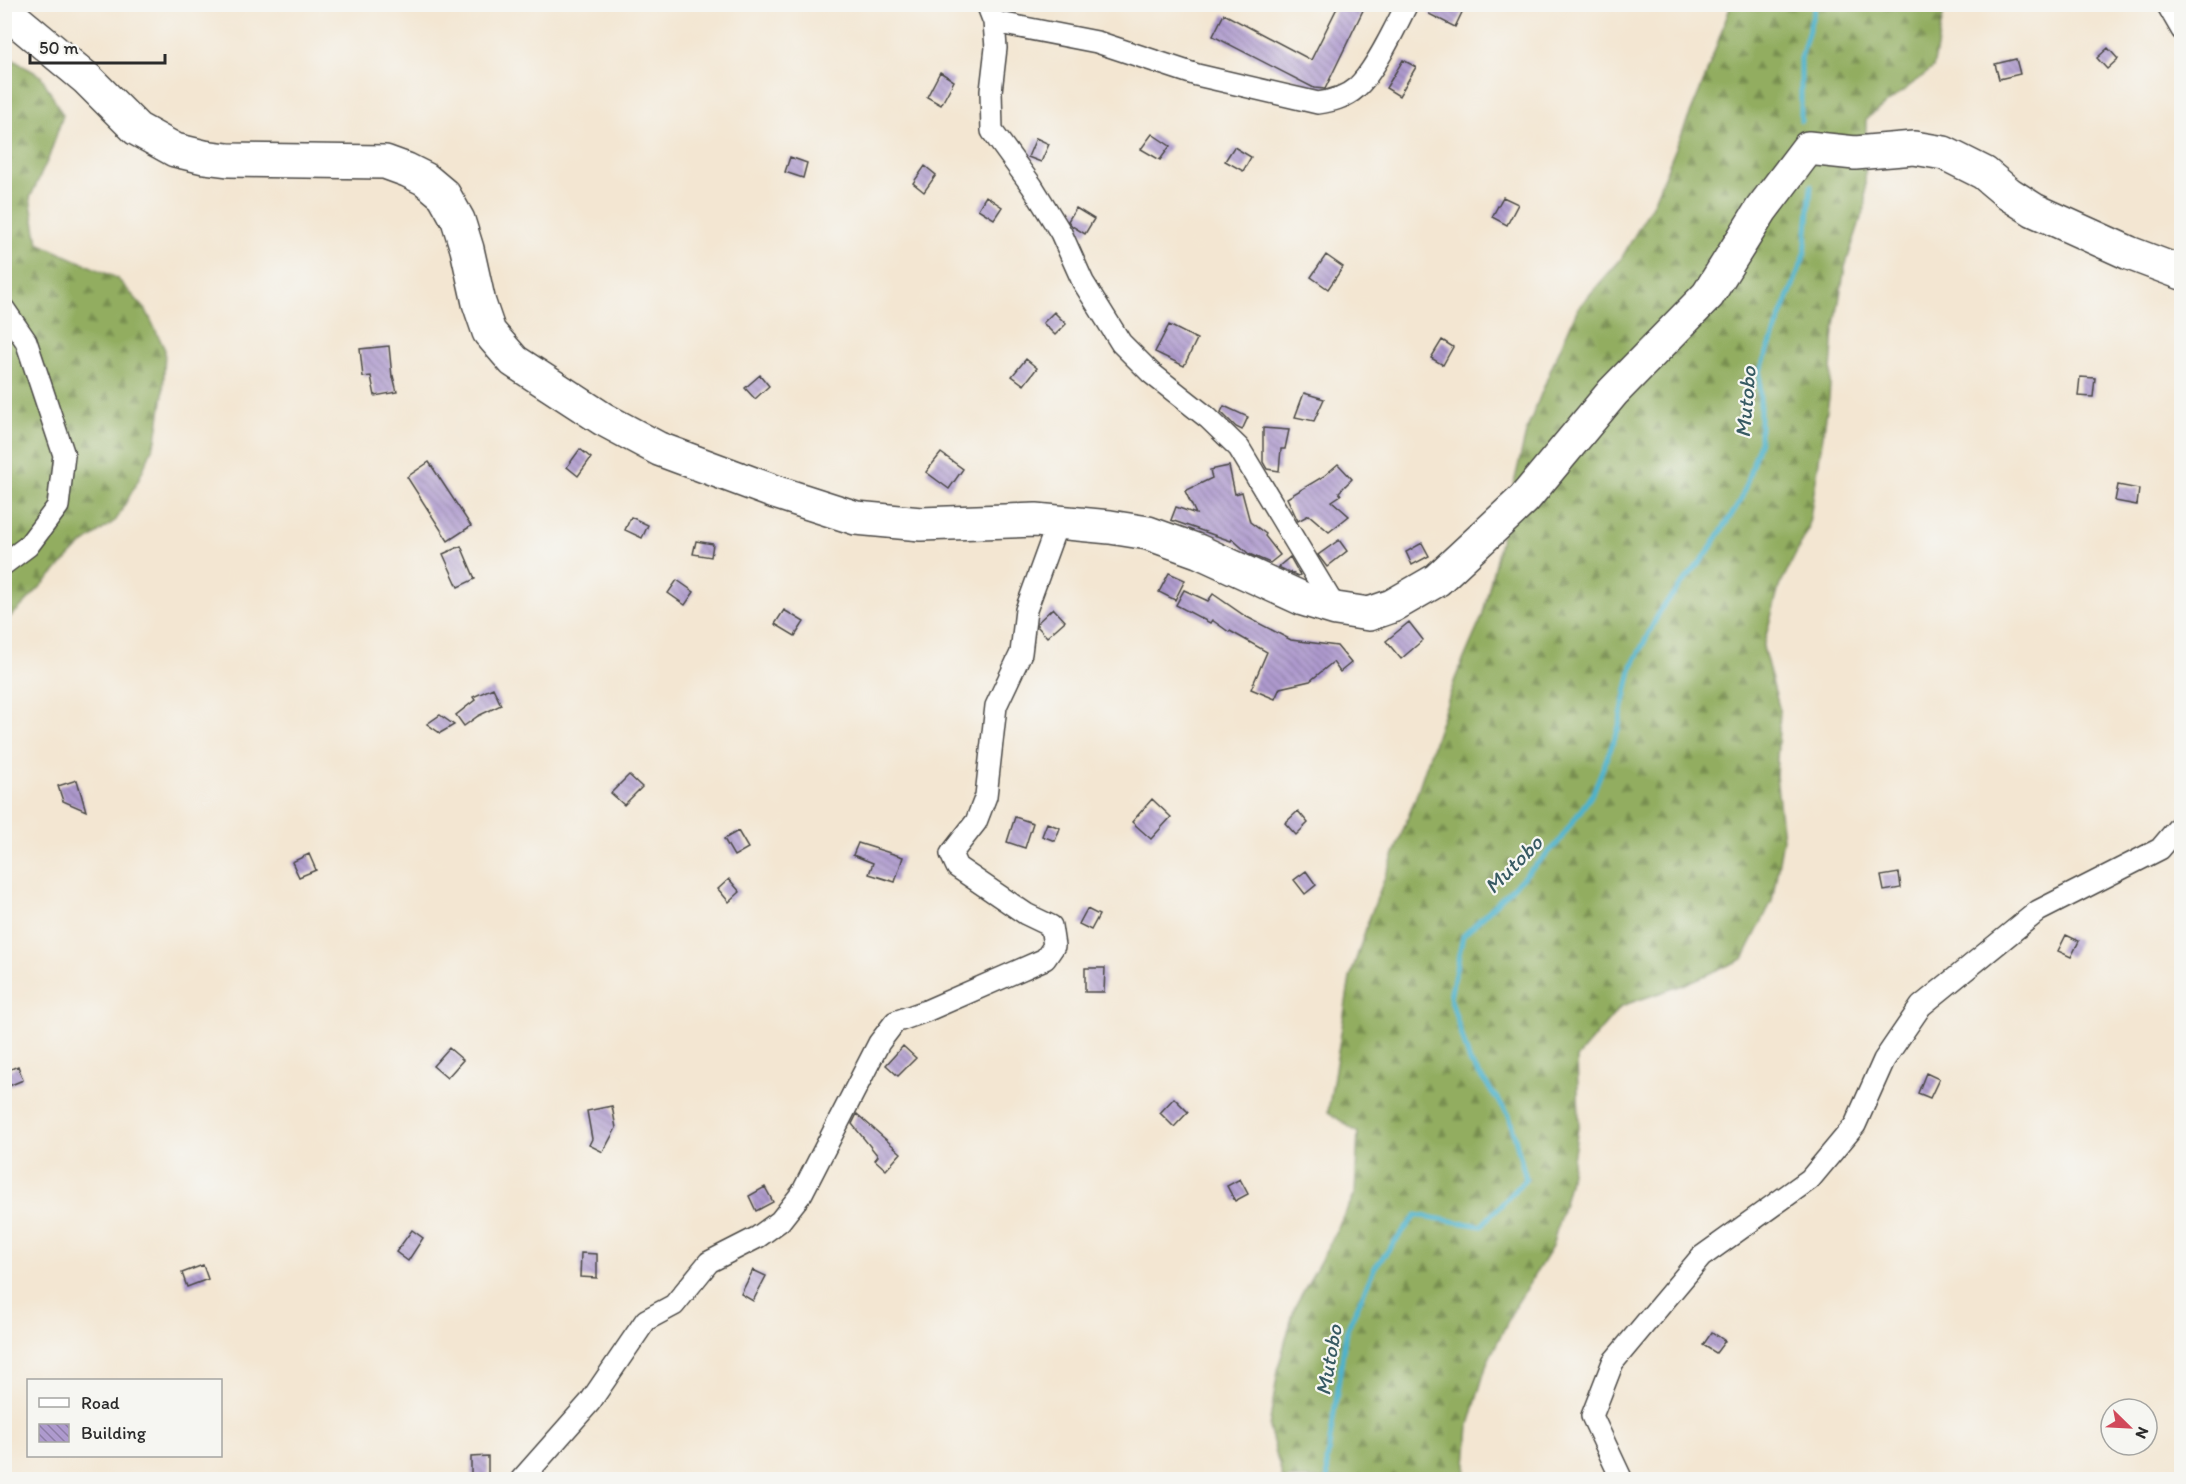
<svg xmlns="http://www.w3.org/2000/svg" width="2186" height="1484" font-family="Itim,sans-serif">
<defs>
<pattern id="forest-firs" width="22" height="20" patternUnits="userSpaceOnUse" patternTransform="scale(1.5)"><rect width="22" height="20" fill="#92ad60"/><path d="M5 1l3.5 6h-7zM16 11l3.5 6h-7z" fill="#778d4f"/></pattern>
<pattern id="building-back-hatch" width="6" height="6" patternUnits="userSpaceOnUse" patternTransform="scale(1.5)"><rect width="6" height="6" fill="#ae9ace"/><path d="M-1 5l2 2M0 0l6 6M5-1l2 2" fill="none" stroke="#8e7ea7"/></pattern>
</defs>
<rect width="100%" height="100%" fill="#f6f6f2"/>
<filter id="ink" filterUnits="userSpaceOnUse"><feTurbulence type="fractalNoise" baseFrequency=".0167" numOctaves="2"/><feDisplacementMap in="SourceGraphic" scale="12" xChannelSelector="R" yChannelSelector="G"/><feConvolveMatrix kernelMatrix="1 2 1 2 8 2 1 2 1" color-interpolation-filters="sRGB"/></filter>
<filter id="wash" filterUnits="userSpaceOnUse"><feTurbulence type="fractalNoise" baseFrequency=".008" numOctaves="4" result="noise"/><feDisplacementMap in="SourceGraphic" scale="24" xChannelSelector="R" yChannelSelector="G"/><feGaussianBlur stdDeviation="1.35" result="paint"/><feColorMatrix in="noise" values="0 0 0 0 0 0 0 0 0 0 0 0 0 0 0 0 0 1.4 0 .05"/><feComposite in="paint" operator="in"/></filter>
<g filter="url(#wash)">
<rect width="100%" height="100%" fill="#f3e6d2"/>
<path fill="url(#forest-firs)" stroke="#5e6c46" stroke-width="1.5" d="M 1731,5 L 1945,5 L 1933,68 L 1866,119 L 1865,206 L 1845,267 L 1834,330 L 1829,398 L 1808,530 L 1779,587 L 1763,647 L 1780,711 L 1776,776 L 1783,839 L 1772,901 L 1743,959 L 1683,985 L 1621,1006 L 1577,1058 L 1579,1122 L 1569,1184 L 1552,1247 L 1516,1305 L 1487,1363 L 1469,1425 L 1465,1479 L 1283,1479 L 1269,1427 L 1279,1365 L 1295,1306 L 1327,1249 L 1355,1194 L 1358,1133 L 1328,1112 L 1350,978 L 1369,919 L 1415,799 L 1455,679 L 1482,617 L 1527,429 L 1551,369 L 1578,308 L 1621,259 L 1653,203 L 1705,78 Z
M 5,55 L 41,76 L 63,115 L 49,157 L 30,198 L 38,243 L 117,278 L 146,310 L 165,350 L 163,394 L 156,440 L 138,481 L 116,520 L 79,547 L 19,609 L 5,621 Z"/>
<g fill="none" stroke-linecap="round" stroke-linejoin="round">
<path stroke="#4db2cc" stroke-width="5" d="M 1801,121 L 1801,58 L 1816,4
M 1328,1480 L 1327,1461 L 1346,1332 L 1375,1267 L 1416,1215 L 1481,1226 L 1526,1179 L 1509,1115 L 1470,1062 L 1450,997 L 1463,936 L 1557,844 L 1593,793 L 1618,730 L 1632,666 L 1661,609 L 1706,555 L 1741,500 L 1760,441 L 1760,371 L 1805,254 L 1811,186"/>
</g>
<g id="blocks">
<path fill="url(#building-back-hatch)" d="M 1339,4 L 1366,4 L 1325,89 L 1314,88 L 1213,36 L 1224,14 L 1311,60 Z
M 1434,4 L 1466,4 L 1455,27 L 1429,14 Z
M 2108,48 L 2118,59 L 2107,69 L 2097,58 Z
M 2016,59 L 2020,74 L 1999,79 L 1995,64 Z
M 1403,60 L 1416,67 L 1399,96 L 1386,88 Z
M 940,72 L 954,81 L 941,105 L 927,97 Z
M 1152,134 L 1170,146 L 1160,160 L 1141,149 Z
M 1036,138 L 1049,144 L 1041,162 L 1028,157 Z
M 1234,147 L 1251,157 L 1243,171 L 1225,161 Z
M 790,157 L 807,163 L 803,178 L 785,172 Z
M 925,166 L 936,175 L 924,192 L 913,183 Z
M 986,196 L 1002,207 L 994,219 L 978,209 Z
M 1503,197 L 1518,204 L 1507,225 L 1492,217 Z
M 1076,208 L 1094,219 L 1085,234 L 1072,226 L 1068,221 Z
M 1326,255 L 1343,267 L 1328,289 L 1311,277 Z
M 1054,312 L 1066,324 L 1055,335 L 1043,323 Z
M 1169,325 L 1197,339 L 1184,366 L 1155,352 Z
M 1442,340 L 1453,347 L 1443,365 L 1431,358 Z
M 389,346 L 392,377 L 393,376 L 397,392 L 375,396 L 371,376 L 363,377 L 360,349 Z
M 1026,359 L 1037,368 L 1024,385 L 1012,376 Z
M 760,375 L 769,386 L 755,399 L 745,388 Z
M 2080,377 L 2095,378 L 2093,397 L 2078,396 Z
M 1304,393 L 1324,399 L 1314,421 L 1295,417 Z
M 1224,406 L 1248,417 L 1242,430 L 1236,427 L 1221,412 Z
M 1263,428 L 1289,430 L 1285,449 L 1281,449 L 1279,471 L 1267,469 L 1263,462 Z
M 580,449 L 591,458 L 578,476 L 567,467 Z
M 941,453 L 963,469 L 949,489 L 926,472 Z
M 429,462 L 471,526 L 448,541 L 407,477 Z
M 1338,464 L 1352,479 L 1339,492 L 1341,495 L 1332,501 L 1349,516 L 1329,532 L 1309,515 L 1298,521 L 1287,498 L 1324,476 Z
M 1229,466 L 1235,494 L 1242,492 L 1250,522 L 1266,534 L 1265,536 L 1280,555 L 1270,563 L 1249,554 L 1232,539 L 1231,541 L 1171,520 L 1176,507 L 1196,514 L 1185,491 L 1212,478 L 1210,470 Z
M 2118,485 L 2139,489 L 2137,505 L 2115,501 Z
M 631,517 L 648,525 L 642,538 L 625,530 Z
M 1339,540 L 1347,551 L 1327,567 L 1318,555 Z
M 696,541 L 713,544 L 711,557 L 693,554 Z
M 1422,543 L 1429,556 L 1412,565 L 1406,552 Z
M 461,546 L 475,579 L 458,587 L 443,554 Z
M 1290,557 L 1300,575 L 1298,576 L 1278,567 Z
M 1169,573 L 1185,580 L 1175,600 L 1159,592 Z
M 677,580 L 694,592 L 685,605 L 668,593 Z
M 1184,590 L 1208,601 L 1213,594 L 1245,616 L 1291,640 L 1337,646 L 1351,663 L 1340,672 L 1333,662 L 1310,681 L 1280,688 L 1275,699 L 1251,689 L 1267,652 L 1230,631 L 1229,632 L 1212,620 L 1210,623 L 1176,605 Z
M 1053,608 L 1065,621 L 1047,637 L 1037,626 L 1037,623 Z
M 784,610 L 804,622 L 795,636 L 775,624 Z
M 1409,622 L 1423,640 L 1401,659 L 1386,641 Z
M 493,688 L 501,705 L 478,716 L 464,726 L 456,715 L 475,700 L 473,697 Z
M 440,715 L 454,725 L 440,733 L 427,724 Z
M 629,775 L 642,787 L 624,805 L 611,793 Z
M 77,780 L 86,811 L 63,801 L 58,786 Z
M 1152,799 L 1171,817 L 1151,839 L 1132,822 Z
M 1298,811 L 1308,823 L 1296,835 L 1285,823 Z
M 1015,817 L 1033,823 L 1025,848 L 1007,842 Z
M 1047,823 L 1060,828 L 1055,841 L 1042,836 Z
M 738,831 L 748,848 L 734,856 L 724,839 Z
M 858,843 L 903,857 L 895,882 L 869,874 L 873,863 L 853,855 Z
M 309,854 L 316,870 L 299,877 L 292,862 Z
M 1306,871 L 1316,885 L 1305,894 L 1294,880 Z
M 1899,873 L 1901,888 L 1884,891 L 1881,876 Z
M 729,879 L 740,892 L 729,902 L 718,889 Z
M 1087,909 L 1099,915 L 1091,930 L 1079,924 Z
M 2066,935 L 2079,941 L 2071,957 L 2058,951 Z
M 1085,968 L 1105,968 L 1104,992 L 1085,992 Z
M 903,1046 L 916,1058 L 898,1076 L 886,1065 Z
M 449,1048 L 463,1060 L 447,1078 L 433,1066 Z
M 18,1066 L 23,1080 L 4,1088 L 4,1072 Z
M 1926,1073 L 1939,1079 L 1930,1098 L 1918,1093 Z
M 1174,1098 L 1188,1112 L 1174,1127 L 1160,1113 Z
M 612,1106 L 616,1128 L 603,1152 L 589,1145 L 592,1139 L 587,1111 Z
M 857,1114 L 901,1153 L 886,1170 L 875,1160 L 878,1156 L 852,1124 Z
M 1240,1179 L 1248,1194 L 1235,1201 L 1227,1186 Z
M 765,1187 L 773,1202 L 756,1211 L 749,1196 Z
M 412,1230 L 423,1238 L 408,1261 L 396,1252 Z
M 581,1253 L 597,1254 L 597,1278 L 580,1277 Z
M 203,1265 L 208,1279 L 187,1287 L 182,1273 Z
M 753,1270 L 766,1276 L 753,1301 L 741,1294 Z
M 1712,1332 L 1725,1341 L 1716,1353 L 1703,1345 Z
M 488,1456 L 488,1476 L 471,1476 L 471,1457 Z"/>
</g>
</g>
<g filter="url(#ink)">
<use href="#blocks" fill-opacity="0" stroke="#494744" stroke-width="1.5"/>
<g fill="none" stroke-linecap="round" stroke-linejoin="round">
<defs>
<path id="street" d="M 987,4 L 994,22 L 996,48 L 991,91 L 992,131 L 1032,186 L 1061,233 L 1083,282 L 1121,343 L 1151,373 L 1208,418 L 1239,448 L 1336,609
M 2167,4 L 2182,30
M 994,22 L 1097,42 L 1197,75 L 1318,103 C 1331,101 1345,98 1356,88 C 1374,73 1396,26 1407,4
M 4,309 L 26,341 L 64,455 L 58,506 L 28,546 L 4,564
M 521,1480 L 590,1402 L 646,1320 L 674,1305 L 709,1262 L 758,1237 L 780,1221 L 802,1193 L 879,1043 L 895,1022 L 926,1011 L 1045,959 L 1054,946 L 1051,926 L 1026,914 L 957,867 L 951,854 L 976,822 L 986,796 L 996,706 L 1021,653 L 1026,610 L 1058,522
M 1622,1480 L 1592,1416 L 1613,1362 L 1701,1257 L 1810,1179 L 1855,1125 L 1884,1060 L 1921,1006 L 2038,911 L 2160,849 L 2182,823"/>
<path id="primary" d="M 4,10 L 87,79 L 137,129 L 175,150 L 204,157 L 228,160 L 385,162 L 407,170 L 425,179 L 444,195 L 458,220 L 467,249 L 479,303 L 489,332 L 514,361 L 603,419 L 659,449 L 775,492 L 856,518 L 921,524 L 1036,520 L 1110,527 L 1148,533 L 1198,551 L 1303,599 L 1336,609 L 1369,614 L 1392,606 L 1437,580 L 1524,499 L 1613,392 L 1708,295 L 1761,210 L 1808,148 L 1855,153 L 1914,148 L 1944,153 L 1984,173 L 2009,194 L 2034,210 L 2129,253 L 2182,273"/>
</defs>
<use href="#street" stroke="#494744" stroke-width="24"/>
<use href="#primary" stroke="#494744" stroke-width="36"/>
<use href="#street" stroke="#fff" stroke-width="21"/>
<use href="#primary" stroke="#fff" stroke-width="33"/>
</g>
</g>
<g text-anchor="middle" stroke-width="4.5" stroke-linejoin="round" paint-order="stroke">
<g font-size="22" font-style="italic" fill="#375a63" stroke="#f6f6f2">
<text transform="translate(1745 402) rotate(-85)" y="8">Mutobo</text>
<text transform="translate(1513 864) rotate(-45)" y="8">Mutobo</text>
<text transform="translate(1328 1360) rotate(-80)" y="8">Mutobo</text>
</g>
</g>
<rect width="2186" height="1484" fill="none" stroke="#f6f6f2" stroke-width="24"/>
<rect x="27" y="1379" width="195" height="78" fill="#f6f6f2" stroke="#a5a5a2" stroke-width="1.5"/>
<rect x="39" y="1398" width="30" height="9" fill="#ffffff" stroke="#a5a5a2" stroke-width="1.5"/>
<text x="81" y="1409" font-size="18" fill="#2b2b2b">Road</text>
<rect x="39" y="1424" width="30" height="18" fill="url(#building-back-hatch)" stroke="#a5a5a2" stroke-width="1.5"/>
<text x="81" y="1439" font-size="18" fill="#2b2b2b">Building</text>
<g transform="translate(2129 1427) rotate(114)"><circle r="28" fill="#f6f6f2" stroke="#a5a5a2" stroke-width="1.5"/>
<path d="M0-4.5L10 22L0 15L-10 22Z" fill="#d1495b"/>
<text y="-9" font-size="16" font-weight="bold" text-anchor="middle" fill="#2b2b2b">N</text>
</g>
<path d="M30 54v9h135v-9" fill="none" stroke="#2b2b2b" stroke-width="3"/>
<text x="39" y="54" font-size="18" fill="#2b2b2b" stroke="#f6f6f2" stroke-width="4.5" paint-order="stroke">50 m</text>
</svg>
